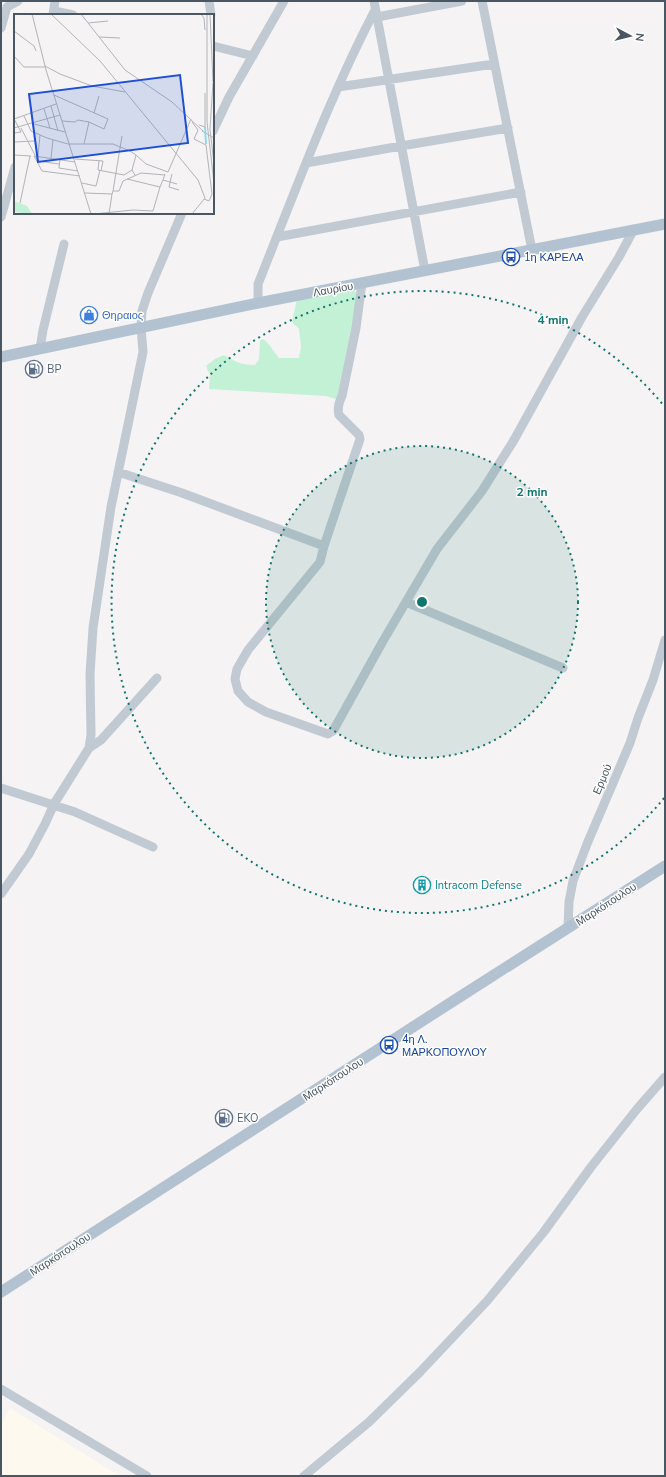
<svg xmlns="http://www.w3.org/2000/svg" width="666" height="1477" font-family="'Nunito Sans',sans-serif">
<rect width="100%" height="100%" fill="#f5f3f3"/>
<path fill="#fdf9ef" d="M 10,1408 L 120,1476 L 1,1476 L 1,1424 Z"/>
<path fill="#c3f1d5" d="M 351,287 L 356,292 L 359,301 L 339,400 L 326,396 L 209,389 L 210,374 L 208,371 L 206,366 L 215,359 L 224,355 C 235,362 243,365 255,365 L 259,359 L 260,341 L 262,339 C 270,342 273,352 279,358 L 299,358 L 301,347 L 299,329 L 292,322 L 297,299 Z"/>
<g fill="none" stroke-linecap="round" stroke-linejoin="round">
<path stroke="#c1cad2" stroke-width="9" d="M 209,1 L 211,15
M 374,1 L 425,271
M 482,1 L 532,250
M 54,11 L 73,15
M 53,15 L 55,1
M 377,17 L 462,1
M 1,28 L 7,7 L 18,1
M 213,46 L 253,56
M 338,87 L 494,64
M 213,131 L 229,97 L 284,1
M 306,163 L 401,146 L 508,128
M 1,217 L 15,167
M 277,237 L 521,192
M 258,303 L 258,284 C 295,192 329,98 375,10
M 40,349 L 43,330 L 64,244
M 118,472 L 182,493 L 324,546 L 360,439 L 359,435 L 339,415 C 337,408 339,402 342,396 L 356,328 L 362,283
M 324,546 L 320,562 L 248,650 L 237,669 L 235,679 L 238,691 L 248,702 L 266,712 L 328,734 L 333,731 L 383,641 L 437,549 L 482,491 L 514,440 L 582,317 L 619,257 L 633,231
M 406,602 L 563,668
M 89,748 L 101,740 L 157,678
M 1,788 L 75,812 L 153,847
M 1,894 L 29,854 L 45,824 L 54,804 L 89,748 L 91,735 L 90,674 L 93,628 L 111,507 L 143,352 L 141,327 L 142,311 L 148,293 L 182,213
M 568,928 L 569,902 L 573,881 L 587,844 L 630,743 L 638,718 L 653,680 L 665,640
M 1,1389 L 147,1476
M 304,1476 L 369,1422 L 419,1373 L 487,1301 L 543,1233 L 591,1167 L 637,1109 L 665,1077"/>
<path stroke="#b3c2d1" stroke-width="11" d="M 1,357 L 258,303 L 665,224
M 1,1292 L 458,998 L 665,866"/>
</g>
<circle cx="422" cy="602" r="156" fill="#0f766e" fill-opacity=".12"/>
<g fill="none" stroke="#0f766e" stroke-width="2" stroke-dasharray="2 4">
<circle cx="422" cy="602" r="156"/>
<path d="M664 798A311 311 0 1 1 664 406"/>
</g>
<defs>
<symbol id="bus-ring" viewBox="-11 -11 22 22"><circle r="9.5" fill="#fff" stroke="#1a4fb4" stroke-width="1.5"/><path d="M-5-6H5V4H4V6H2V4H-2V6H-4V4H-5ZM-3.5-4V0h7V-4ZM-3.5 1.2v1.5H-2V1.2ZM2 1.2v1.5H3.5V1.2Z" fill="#1a4fb4"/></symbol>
<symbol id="shop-ring" viewBox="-11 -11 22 22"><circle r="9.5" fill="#fff" stroke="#3f7fe0" stroke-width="1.5"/><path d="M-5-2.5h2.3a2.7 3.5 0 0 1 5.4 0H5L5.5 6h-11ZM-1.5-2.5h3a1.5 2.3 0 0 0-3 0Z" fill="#3f7fe0"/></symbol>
<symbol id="fuel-ring" viewBox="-11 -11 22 22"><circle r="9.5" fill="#fff" stroke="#5c6f8a" stroke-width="1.5"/><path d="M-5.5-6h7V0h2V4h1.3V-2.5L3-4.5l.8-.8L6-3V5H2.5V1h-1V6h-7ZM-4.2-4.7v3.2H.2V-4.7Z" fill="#5c6f8a"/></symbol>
<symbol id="building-ring" viewBox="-11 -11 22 22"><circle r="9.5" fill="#fff" stroke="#0f9aa8" stroke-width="1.5"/><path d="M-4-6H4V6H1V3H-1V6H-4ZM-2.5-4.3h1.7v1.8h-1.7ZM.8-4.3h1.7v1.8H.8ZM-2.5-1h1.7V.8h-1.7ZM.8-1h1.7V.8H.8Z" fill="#0f9aa8"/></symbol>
</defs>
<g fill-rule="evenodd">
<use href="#bus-ring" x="501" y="247" width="20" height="20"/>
<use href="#shop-ring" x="79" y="305" width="20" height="20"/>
<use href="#fuel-ring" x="24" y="359" width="20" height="20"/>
<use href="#building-ring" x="412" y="875" width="20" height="20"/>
<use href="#bus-ring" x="379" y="1035" width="20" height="20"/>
<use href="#fuel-ring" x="214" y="1108" width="20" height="20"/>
</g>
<g text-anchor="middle" stroke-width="3" stroke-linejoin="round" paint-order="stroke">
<g font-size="11" fill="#164399" stroke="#fff" text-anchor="start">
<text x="524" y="261">1η ΚΑΡΕΛΑ</text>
<text x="402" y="1043">4η Λ.<tspan x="402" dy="13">ΜΑΡΚΟΠΟΥΛΟΥ</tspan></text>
</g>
<g font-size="11" fill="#4a5661" stroke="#fff">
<text transform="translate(333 289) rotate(-10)" y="4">Λαυρίου</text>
<text transform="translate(602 779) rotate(-67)" y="4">Ερμού</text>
<text transform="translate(606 904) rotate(-33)" y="4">Μαρκόπουλου</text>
<text transform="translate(333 1079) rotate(-33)" y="4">Μαρκόπουλου</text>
<text transform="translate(60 1254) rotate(-33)" y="4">Μαρκόπουλου</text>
</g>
<g font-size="11" fill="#366cbe" stroke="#fff" text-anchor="start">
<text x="102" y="319">Θηραιος</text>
</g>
<g font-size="11" fill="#4e5e75" stroke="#fff" text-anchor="start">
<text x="47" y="373">BP</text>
<text x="237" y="1122">EKO</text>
</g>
<g font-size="11" fill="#0d838f" stroke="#fff" text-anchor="start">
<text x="435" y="889">Intracom Defense</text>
</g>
</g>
<g transform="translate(14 14)">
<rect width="200" height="200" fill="#f5f3f3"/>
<path d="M 0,187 L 13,192 L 18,200 L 0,198 Z" fill="#c3f1d5"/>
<path fill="none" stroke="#90daee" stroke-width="2" d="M 191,113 L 192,130"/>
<path fill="none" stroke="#b1b4b9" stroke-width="1" d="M 18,0 L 32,56 L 77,200M 37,0 L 86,47 L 184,166 L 191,184 L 178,200M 67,0 L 111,56 L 158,88 L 189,117M 187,0 L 190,4 L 191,16M 193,0 L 193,108 L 200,169M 196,0 L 199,68M 74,9 L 94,7M 0,17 L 20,32 L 22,37M 85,23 L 106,24M 0,42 L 10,53 L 31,53M 31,52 L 46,60 L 78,72 L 111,78M 199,69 L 196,115 L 200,150M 40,81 L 94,105 L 90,115 L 75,108M 37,92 L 44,117M 30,95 L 36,114M 80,99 L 85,82M 10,102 L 17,117 L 33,124 L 54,130 L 99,130 L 116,137 L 122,141 L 118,156 L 121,161M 0,105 L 42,90M 0,105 L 7,118 L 0,119M 48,107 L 61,108 L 64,106 L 75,108 L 70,130M 178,108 L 184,116 L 180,125 L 192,131 L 198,180 L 195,187 L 190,185M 20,110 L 51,118M 185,111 L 191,113 L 191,79M 0,114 L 46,101M 7,114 L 24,147 L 45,150M 188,117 L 200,124M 0,128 L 20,127M 0,141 L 17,142M 122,141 L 132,150 L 154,158 L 177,105M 24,142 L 26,121M 37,144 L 39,126M 46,145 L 45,154 L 64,157M 61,145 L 89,147 L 87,157M 85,146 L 84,156 L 110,161 L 118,156M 61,148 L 20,142 L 28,157 L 66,162M 151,160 L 149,166 L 163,170M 158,160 L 155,173 L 165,176M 113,165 L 146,173 L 149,166M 68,169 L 82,172 L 86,156M 99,177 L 108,122M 71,179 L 98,180 L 99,177 L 105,177 L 109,167 L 127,159 L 151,161M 6,189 L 16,142M 80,200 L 119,196 L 139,197 L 146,173M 95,200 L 98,180"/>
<path fill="#1d4ed8" fill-opacity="0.15" stroke="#1d4ed8" stroke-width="2" d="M 166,61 L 174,129 L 24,148 L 15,80 Z"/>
<rect width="200" height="200" fill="none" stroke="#4a5661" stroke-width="2"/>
</g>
<circle cx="422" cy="602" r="6" fill="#0f766e" stroke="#fff" stroke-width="2"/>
<g font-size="12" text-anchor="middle" font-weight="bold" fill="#0f766e" stroke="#fff" stroke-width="3" stroke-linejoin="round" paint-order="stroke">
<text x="553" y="324">4 min</text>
<text x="532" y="496">2 min</text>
</g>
<rect width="666" height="1477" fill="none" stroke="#4a5661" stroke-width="4"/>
<g transform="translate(630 36) rotate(97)" stroke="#ffffff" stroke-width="3" paint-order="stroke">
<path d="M0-3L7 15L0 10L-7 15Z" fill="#4a5661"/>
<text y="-6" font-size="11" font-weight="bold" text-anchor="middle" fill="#4a5661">N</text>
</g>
</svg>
